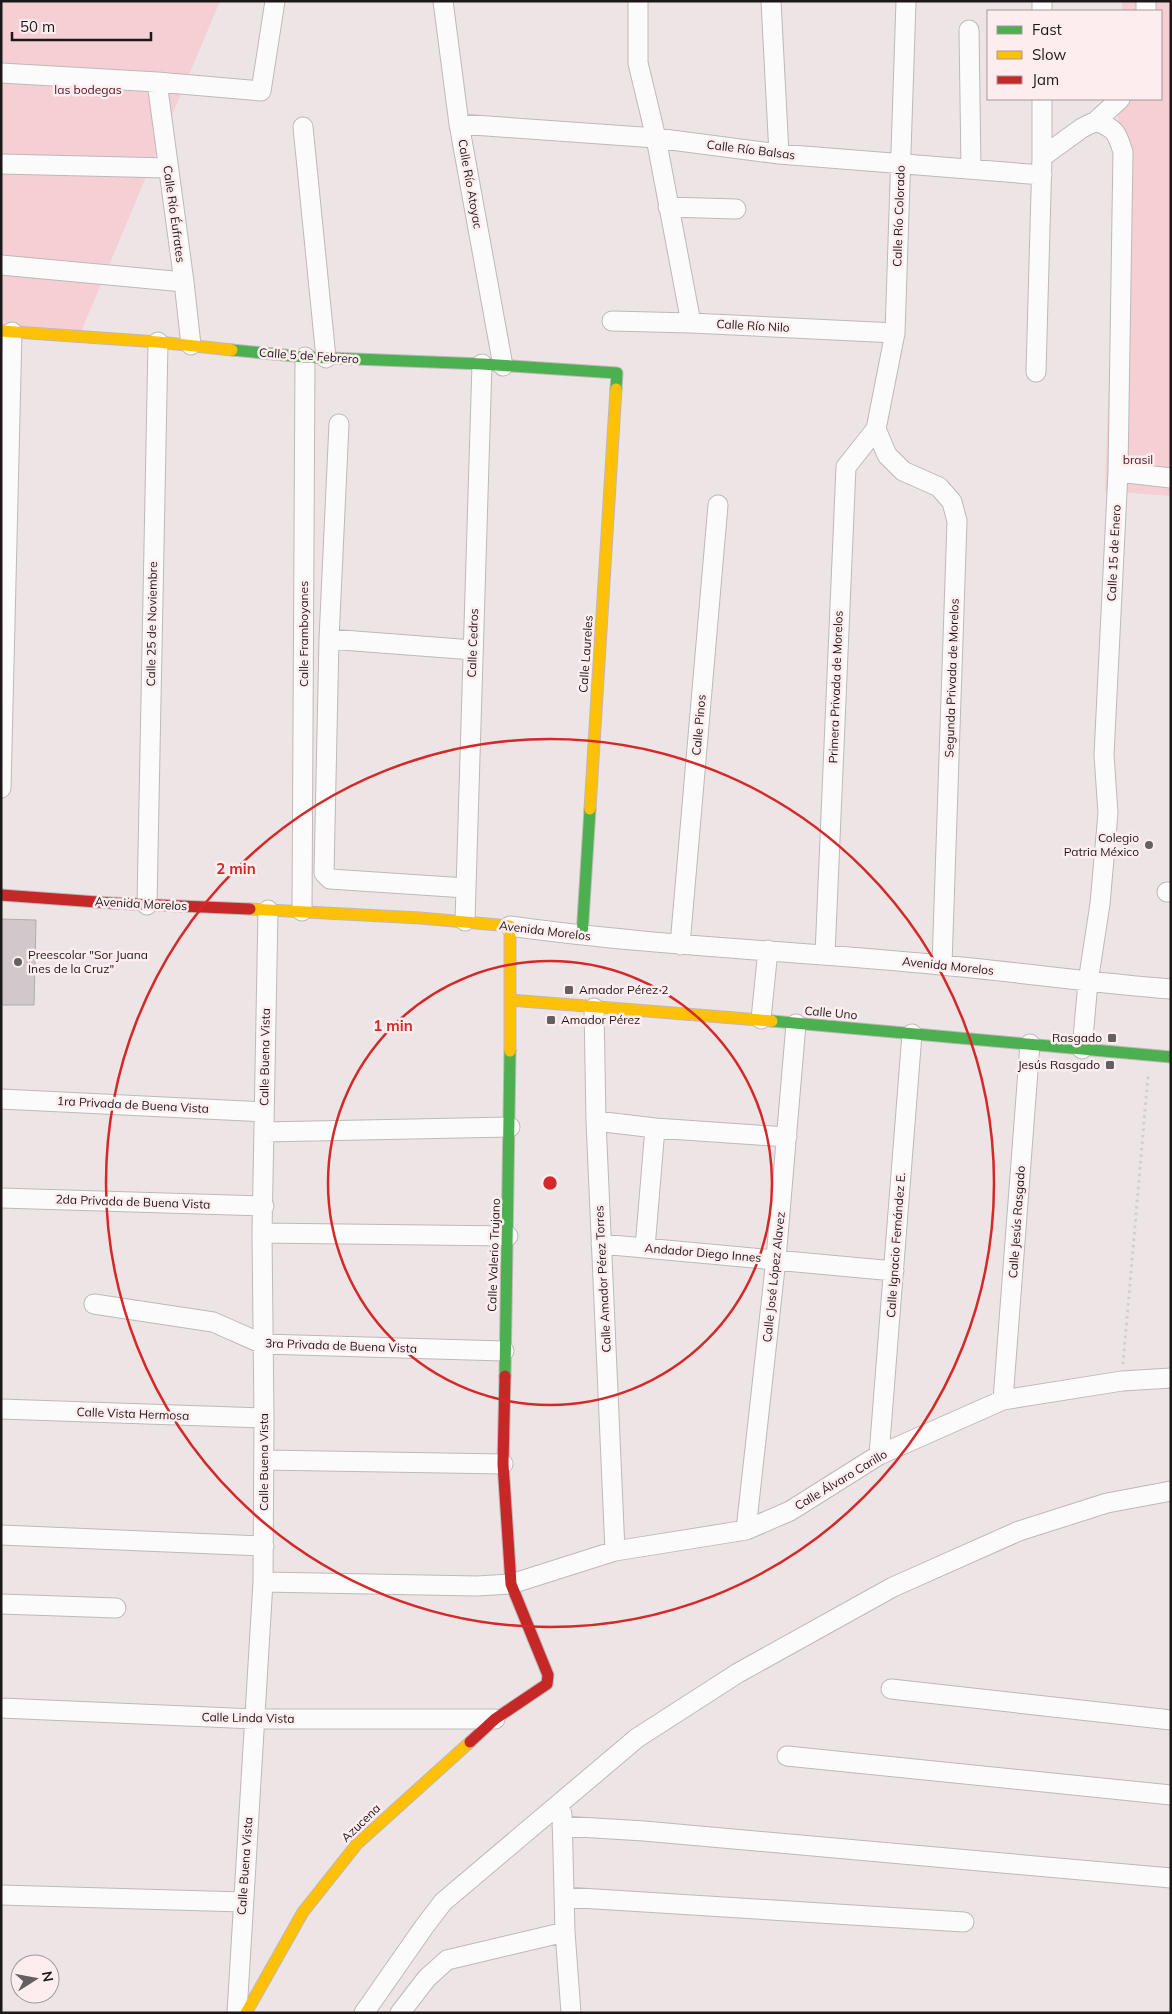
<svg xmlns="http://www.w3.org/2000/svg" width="1172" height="2014" font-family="Mulish,sans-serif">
<rect width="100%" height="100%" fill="#ede4e5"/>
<path fill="#f5cfd3" d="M 1,1 L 220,1 L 78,339 L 1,331 Z
M 1122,1 L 1171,1 L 1171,496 L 1105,491 L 1119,99 L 1161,99 L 1161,11 L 1122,11 Z"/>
<path fill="#d0c8ca" stroke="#b2abac" d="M 1,919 L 36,920 L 34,1005 L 1,1005 Z"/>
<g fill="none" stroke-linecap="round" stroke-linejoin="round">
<defs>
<path id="street" d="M 443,1 L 459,124 L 503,366
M 638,1 L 638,63 L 656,138 L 691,323
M 771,1 L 779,154
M 1042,1 L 1042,11
M 1146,1 L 1146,11
M 969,30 L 971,168
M 1,73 L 157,82 L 261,91 L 275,1
M 157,82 L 184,282 L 191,345
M 1096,121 L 1120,99
M 459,124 L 656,138 L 779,154 L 1042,175
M 303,127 L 326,358
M 1042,157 L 1082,128 L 1096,121 C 1116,129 1117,133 1123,152 L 1118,472 L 1104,755 L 1108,813 L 1100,904 L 1088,982 L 1082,1049
M 1,164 L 168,168
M 668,207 L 736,209
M 1,265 L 184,282
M 612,321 L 691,323 L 895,333
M 1036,372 L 1042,157 L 1042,99
M 339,424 L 329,639 L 324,873 L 330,879 L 466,888
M 876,429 L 887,455 L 903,471 L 939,487 L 952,502 L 957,521 L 942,965
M 1118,472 L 1171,478
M 329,639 L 473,650
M 1,788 L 12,332
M 1167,892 L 1171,892
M 147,905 L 158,342
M 302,911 L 305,357
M 465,921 L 482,364
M 510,926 C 653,946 797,951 941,965 C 1018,972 1094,983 1171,989
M 680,945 L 718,505
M 825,955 L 846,467 L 876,429 L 895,333 L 906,1
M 594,1008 L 596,1121 L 615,1551
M 761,1019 L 768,950
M 1,1099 L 264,1112
M 596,1121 L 655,1128 L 787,1137
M 264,1132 L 510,1127
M 1,1198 L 264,1206
M 262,1233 L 508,1236
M 601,1244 L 894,1271
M 645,1248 L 655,1128
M 94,1304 L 213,1322 L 263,1344 L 504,1351
M 1003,1400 L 1030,1044
M 1,1409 L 264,1418
M 879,1455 L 912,1034
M 264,1460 L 503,1464
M 746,1530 L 776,1259 L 796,1024
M 1,1535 L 264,1546
M 263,1582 L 477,1586 L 511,1584 L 615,1551 L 746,1530 L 790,1511 L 879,1455 L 1003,1400 L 1122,1381 L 1171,1378
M 1,1604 L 116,1608
M 891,1689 L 1171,1720
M 1,1708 L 255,1719 L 495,1719
M 787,1756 L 1171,1795
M 562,1814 L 565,1932 L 571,2013
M 562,1826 L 644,1831 L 1171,1878
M 1,1895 L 243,1902
M 564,1897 L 964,1922
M 237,2013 L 263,1582 L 264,1418 L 262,1233 L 268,910
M 364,2013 L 424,1927 L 443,1902 L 637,1738 L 738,1673 L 893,1587 L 1019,1531 L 1107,1503 L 1171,1491
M 400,2013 L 427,1978 L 447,1960 L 565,1932"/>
<path id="fast" d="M 232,350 L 305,357 L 482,364 L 617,373 L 616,389
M 582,936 L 590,809
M 772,1021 L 1171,1057
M 505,1376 L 510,1051"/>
<path id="slow" d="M 1,331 L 158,342 L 232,350
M 590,809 L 616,389
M 250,909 L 420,918 L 510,926 L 510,1051
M 510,1000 L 772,1021
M 246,2013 L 303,1912 L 357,1844 L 470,1742"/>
<path id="jam" d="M 1,895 L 111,903 L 250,909
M 470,1742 L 495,1719 L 547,1684 L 548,1675 L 511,1584 L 503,1464 L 505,1376"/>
</defs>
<use href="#street" stroke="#bfb8b9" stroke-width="21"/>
<use href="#fast" stroke="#bfb8b9" stroke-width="13"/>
<use href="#slow" stroke="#bfb8b9" stroke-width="13"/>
<use href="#jam" stroke="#bfb8b9" stroke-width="13"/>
<path stroke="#d2cfcf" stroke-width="3" stroke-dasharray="2.5 4" stroke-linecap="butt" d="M 1123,1364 L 1148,1076"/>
<use href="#street" stroke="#fcfbfb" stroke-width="19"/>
<use href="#fast" stroke="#4caf50" stroke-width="11"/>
<use href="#slow" stroke="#ffc107" stroke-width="11"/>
<use href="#jam" stroke="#c62828" stroke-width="11"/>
</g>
<g fill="none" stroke="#d62828" stroke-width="2.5">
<circle cx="550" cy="1183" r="222"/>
<circle cx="550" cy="1183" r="444"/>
</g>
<g fill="#665f60" stroke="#feedef" stroke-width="2">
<circle cx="1149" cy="845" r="5"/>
<circle cx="18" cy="962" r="5"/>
<rect x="564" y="985" width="10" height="10" rx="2.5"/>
<rect x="546" y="1015" width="10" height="10" rx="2.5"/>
<rect x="1107" y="1033" width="10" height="10" rx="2.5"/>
<rect x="1105" y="1060" width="10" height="10" rx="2.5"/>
</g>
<g text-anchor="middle" stroke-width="5" stroke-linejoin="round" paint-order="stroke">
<g font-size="12" fill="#4f1121" stroke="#feedef">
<text x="88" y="94">las bodegas</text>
<text x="1138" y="464">brasil</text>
</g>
<g font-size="12" fill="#1d1818" stroke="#feedef">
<text transform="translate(751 150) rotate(7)" y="4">Calle Río Balsas</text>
<text transform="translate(470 184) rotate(80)" y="4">Calle Río Atoyac</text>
<text transform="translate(174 214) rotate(82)" y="4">Calle Río Éufrates</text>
<text transform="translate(899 216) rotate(-88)" y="4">Calle Río Colorado</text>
<text transform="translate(753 326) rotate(3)" y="4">Calle Río Nilo</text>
<text transform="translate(309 356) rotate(4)" y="4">Calle 5 de Febrero</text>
<text transform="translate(1114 553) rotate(-87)" y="4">Calle 15 de Enero</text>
<text transform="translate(152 624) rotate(-89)" y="4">Calle 25 de Noviembre</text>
<text transform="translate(304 634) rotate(-90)" y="4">Calle Framboyanes</text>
<text transform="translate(473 643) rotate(-88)" y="4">Calle Cedros</text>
<text transform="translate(586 654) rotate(-86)" y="4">Calle Laureles</text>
<text transform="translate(952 678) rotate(-88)" y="4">Segunda Privada de Morelos</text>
<text transform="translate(836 687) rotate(-88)" y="4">Primera Privada de Morelos</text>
<text transform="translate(699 725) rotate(-85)" y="4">Calle Pinos</text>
<text transform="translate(141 904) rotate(3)" y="4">Avenida Morelos</text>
<text transform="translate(545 931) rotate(7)" y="4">Avenida Morelos</text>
<text transform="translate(948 966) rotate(6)" y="4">Avenida Morelos</text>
<text transform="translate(831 1013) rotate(5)" y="4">Calle Uno</text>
<text transform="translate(265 1057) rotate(-89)" y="4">Calle Buena Vista</text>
<text transform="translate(133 1105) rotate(3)" y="4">1ra Privada de Buena Vista</text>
<text transform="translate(133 1202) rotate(2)" y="4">2da Privada de Buena Vista</text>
<text transform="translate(1017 1222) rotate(-86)" y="4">Calle Jesús Rasgado</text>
<text transform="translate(896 1245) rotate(-86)" y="4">Calle Ignacio Fernández E.</text>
<text transform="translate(703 1253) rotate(5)" y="4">Andador Diego Innes</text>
<text transform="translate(494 1255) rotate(-88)" y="4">Calle Valerio Trujano</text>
<text transform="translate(774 1277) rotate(-84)" y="4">Calle José López Alavez</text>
<text transform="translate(603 1279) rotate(-93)" y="4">Calle Amador Pérez Torres</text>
<text transform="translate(341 1346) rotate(2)" y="4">3ra Privada de Buena Vista</text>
<text transform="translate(133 1414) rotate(2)" y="4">Calle Vista Hermosa</text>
<text transform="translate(264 1462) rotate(-90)" y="4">Calle Buena Vista</text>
<text transform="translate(841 1480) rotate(-31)" y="4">Calle Álvaro Carillo</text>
<text transform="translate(248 1718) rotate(1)" y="4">Calle Linda Vista</text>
<text transform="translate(361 1823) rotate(-44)" y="4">Azucena</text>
<text transform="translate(245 1866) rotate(-86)" y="4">Calle Buena Vista</text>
</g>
<g font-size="12" fill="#1d1818" stroke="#feedef" text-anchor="end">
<text x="1139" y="842">Colegio<tspan x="1139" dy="14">Patria México</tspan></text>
<text x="28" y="959" text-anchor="start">Preescolar "Sor Juana<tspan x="28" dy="14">Ines de la Cruz"</tspan></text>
<text x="579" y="994" text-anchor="start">Amador Pérez 2</text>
<text x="561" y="1024" text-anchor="start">Amador Pérez</text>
<text x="1102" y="1042">Rasgado</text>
<text x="1100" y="1069">Jesús Rasgado</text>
</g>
</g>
<circle cx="550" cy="1183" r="8" fill="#d62828" stroke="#feedef" stroke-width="2.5"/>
<g font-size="15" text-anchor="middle" font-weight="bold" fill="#d62828" stroke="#feedef" stroke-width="5" stroke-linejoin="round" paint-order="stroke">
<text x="236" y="874">2 min</text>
<text x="393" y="1031">1 min</text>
</g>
<rect width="1172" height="2014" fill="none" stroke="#1d1818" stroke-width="5"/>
<rect x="987" y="10" width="175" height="90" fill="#feedef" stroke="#a49899"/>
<rect x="997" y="26" width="25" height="8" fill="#4caf50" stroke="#a49899"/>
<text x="1032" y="35" font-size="15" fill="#1d1818">Fast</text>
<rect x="997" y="51" width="25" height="8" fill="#ffc107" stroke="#a49899"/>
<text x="1032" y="60" font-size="15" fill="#1d1818">Slow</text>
<rect x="997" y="76" width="25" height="8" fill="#c62828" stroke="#a49899"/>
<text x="1032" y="85" font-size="15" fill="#1d1818">Jam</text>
<g transform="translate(35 1979) rotate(79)"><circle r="24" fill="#feedef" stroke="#a49899"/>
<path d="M0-4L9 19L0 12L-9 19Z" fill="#665f60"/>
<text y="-8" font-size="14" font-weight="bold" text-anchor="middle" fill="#1d1818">N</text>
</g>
<path d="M12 32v8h139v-8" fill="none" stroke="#1d1818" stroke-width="2.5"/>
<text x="20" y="32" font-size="15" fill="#1d1818" stroke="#feedef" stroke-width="4" paint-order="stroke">50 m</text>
</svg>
